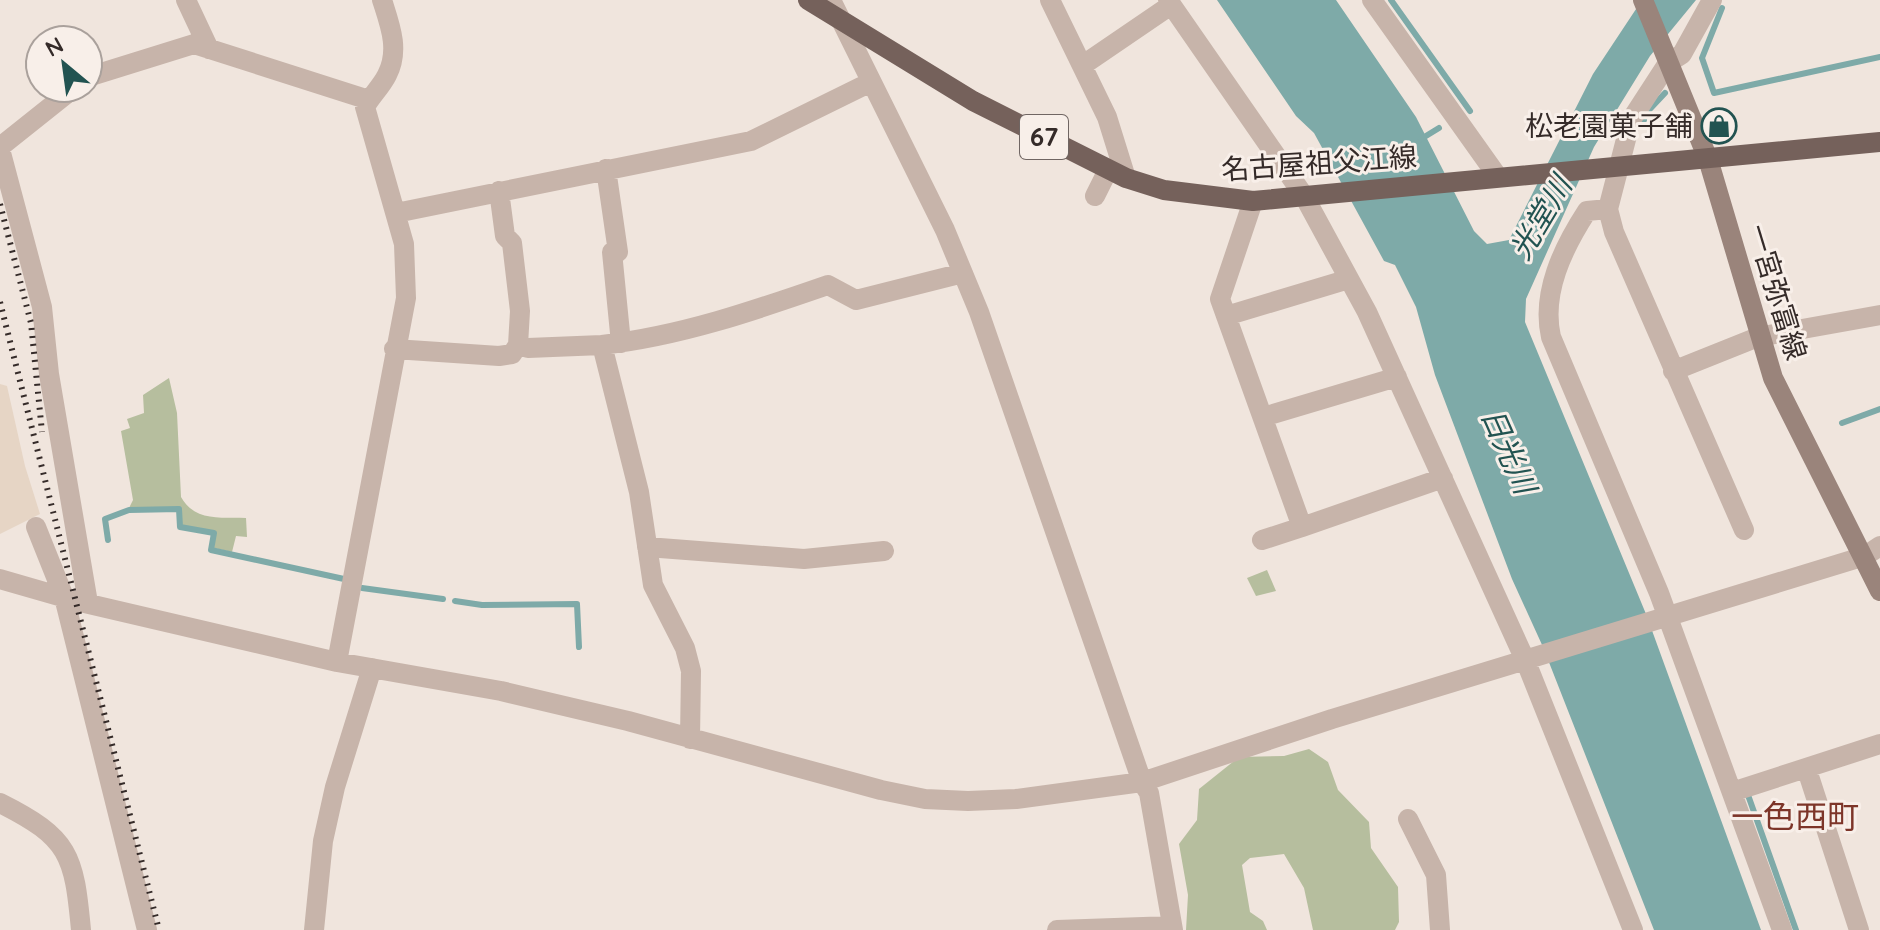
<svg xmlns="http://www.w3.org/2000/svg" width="1880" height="930" font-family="Quicksand,'Noto Sans JP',sans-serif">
<rect width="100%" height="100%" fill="#f0e5dd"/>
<path fill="#b6be9e" d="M 169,378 L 177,413 L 181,497 C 195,522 221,517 246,518 L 247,537 L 236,536 L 232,552 L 214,548 L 215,532 L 181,525 L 180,507 L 129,508 L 133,500 L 121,431 L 130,428 L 127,419 L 144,413 L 143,395 Z
M 1267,570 L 1276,591 L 1256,596 L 1247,578 Z
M 1309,749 L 1328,762 L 1338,790 L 1369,822 L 1371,848 L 1398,887 L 1399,922 L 1395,930 L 1313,930 L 1304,888 L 1284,854 L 1250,858 L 1242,865 L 1250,912 L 1263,921 L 1267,930 L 1186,930 L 1188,895 L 1179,844 L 1197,820 L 1199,789 L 1239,757 L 1284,756 Z"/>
<path fill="#e6d5c5" d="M 0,384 L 7,386 L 25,466 L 40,514 L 0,534 Z"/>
<path fill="#7eaaa8" d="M 1217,0 L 1336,0 L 1416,117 L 1474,231 L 1487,244 L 1509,240 L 1593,74 L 1642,0 L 1696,0 L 1650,56 L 1594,147 L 1526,299 L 1525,322 L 1646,614 L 1761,930 L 1654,930 L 1543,647 L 1512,579 L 1435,375 L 1416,307 L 1395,265 L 1384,261 L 1314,133 L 1296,116 Z"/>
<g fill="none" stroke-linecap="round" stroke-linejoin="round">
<path stroke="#7eaaa8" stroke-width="6" d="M 1391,0 L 1470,111
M 1722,8 L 1702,58 L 1714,93 L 1880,57
M 1641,126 L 1649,110 L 1665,93
M 1421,139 L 1439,128
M 1842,423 L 1880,409
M 108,540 L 105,519 L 129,510 L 179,509 L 180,527 L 214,533 L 211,550 L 344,579
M 362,588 L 443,599
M 455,601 L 482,605 L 577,604 L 579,647
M 1748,795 L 1796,930"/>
<path stroke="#c7b4aa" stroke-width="20" d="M 186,0 L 209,49
M 831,0 L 945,230 L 979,312 L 1142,782 L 1149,793 L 1173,930
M 1050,0 L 1107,117 L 1126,178
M 1168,0 L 1304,196 L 1367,312 L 1526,662 L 1633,930
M 1372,0 L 1498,177
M 1712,0 L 1682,54 L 1668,63 L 1631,120 L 1608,209 L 1587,211 C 1563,248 1541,293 1551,337 L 1659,593 L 1782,930
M 1083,65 L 1171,5
M 88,77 L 194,44 L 369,100
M 0,147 L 74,88
M 0,149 L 42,307 L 49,374 L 88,603
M 606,169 L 618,252 L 612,252 L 621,343
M 499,191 L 505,236 L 512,243 L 520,311 L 518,345
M 1095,196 L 1108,170
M 1253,201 L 1220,299 L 1302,527 L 1443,478
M 1608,209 L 1614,232 L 1744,530
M 396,213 L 751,141 L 871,82
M 1226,316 L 1349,279
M 602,345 C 681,336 753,311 828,285 L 856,300 L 963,273
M 394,349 L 499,356 L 512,354 L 518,345 L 528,348 L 602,345 L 639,492 L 653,585 L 685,648 L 691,671 L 690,739
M 1673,371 L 1758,337 L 1880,315
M 1263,417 L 1397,377
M 36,527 L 64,597 L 147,930
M 1262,540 L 1302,527
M 647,547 L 804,559 L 884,551
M 0,579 L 76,601 L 337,662 L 501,691 L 628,721 L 881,790 L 925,799 L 968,801 L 1016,799 L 1142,782 L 1332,719 L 1865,556 L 1880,546
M 337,662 L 406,298 L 404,244 L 365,107 C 371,96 381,87 387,75 C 400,50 390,25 382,0
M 1807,770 L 1859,930
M 1732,792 L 1880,744
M 0,803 C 70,838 74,855 81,930
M 1408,819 L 1436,875 L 1440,930
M 314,930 L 323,841 L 335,787 L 372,668
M 1057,930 L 1172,926"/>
<path stroke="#9a847b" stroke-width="20" d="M 1643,0 L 1708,159 L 1773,378 L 1880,591"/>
<path stroke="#75615b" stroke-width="20" d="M 808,0 L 973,101 L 1126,178 L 1164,190 L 1253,201 L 1880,142"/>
<path stroke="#352b29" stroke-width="6" stroke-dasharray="2 6" stroke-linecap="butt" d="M 0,204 L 31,323 L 42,432
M 0,302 L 159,930"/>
</g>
<defs>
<symbol id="shop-ring" viewBox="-11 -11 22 22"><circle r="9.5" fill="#f8efe9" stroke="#225351" stroke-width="1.5"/><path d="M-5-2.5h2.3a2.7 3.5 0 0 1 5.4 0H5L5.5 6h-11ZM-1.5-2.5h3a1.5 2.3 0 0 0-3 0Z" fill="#225351"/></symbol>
</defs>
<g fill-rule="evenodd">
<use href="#shop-ring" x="1699" y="106" width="40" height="40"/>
</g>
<g text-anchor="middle" stroke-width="6" stroke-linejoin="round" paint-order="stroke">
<rect fill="#f8efe9" stroke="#706663" stroke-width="2" x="1020" y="115" width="48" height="44" rx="6"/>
<g font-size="26" font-weight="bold" fill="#352b29">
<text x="1044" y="146">67</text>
</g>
<g font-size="28" fill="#352b29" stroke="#f8efe9" text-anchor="end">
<text x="1693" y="136">松老園菓子舗</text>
</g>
<g font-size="28" fill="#352b29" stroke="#f8efe9">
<text transform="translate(1319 163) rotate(-4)" y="10">名古屋祖父江線</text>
<text transform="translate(1777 292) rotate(73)" y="10">一宮弥富線</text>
</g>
<g font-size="30" font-style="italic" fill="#225351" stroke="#f8efe9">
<text transform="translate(1541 218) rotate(-59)" y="10">光堂川</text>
<text transform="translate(1508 451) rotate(66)" y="10">日光川</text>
</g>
<g font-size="32" fill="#7d3529" stroke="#f8efe9">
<text x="1795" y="828">一色西町</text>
</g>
</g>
<g transform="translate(64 64) rotate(331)"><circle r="38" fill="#f8efe9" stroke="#aaa19c" stroke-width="2"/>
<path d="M0-6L14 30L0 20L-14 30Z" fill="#225351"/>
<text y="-12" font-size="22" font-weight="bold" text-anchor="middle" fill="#352b29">N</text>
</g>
</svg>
